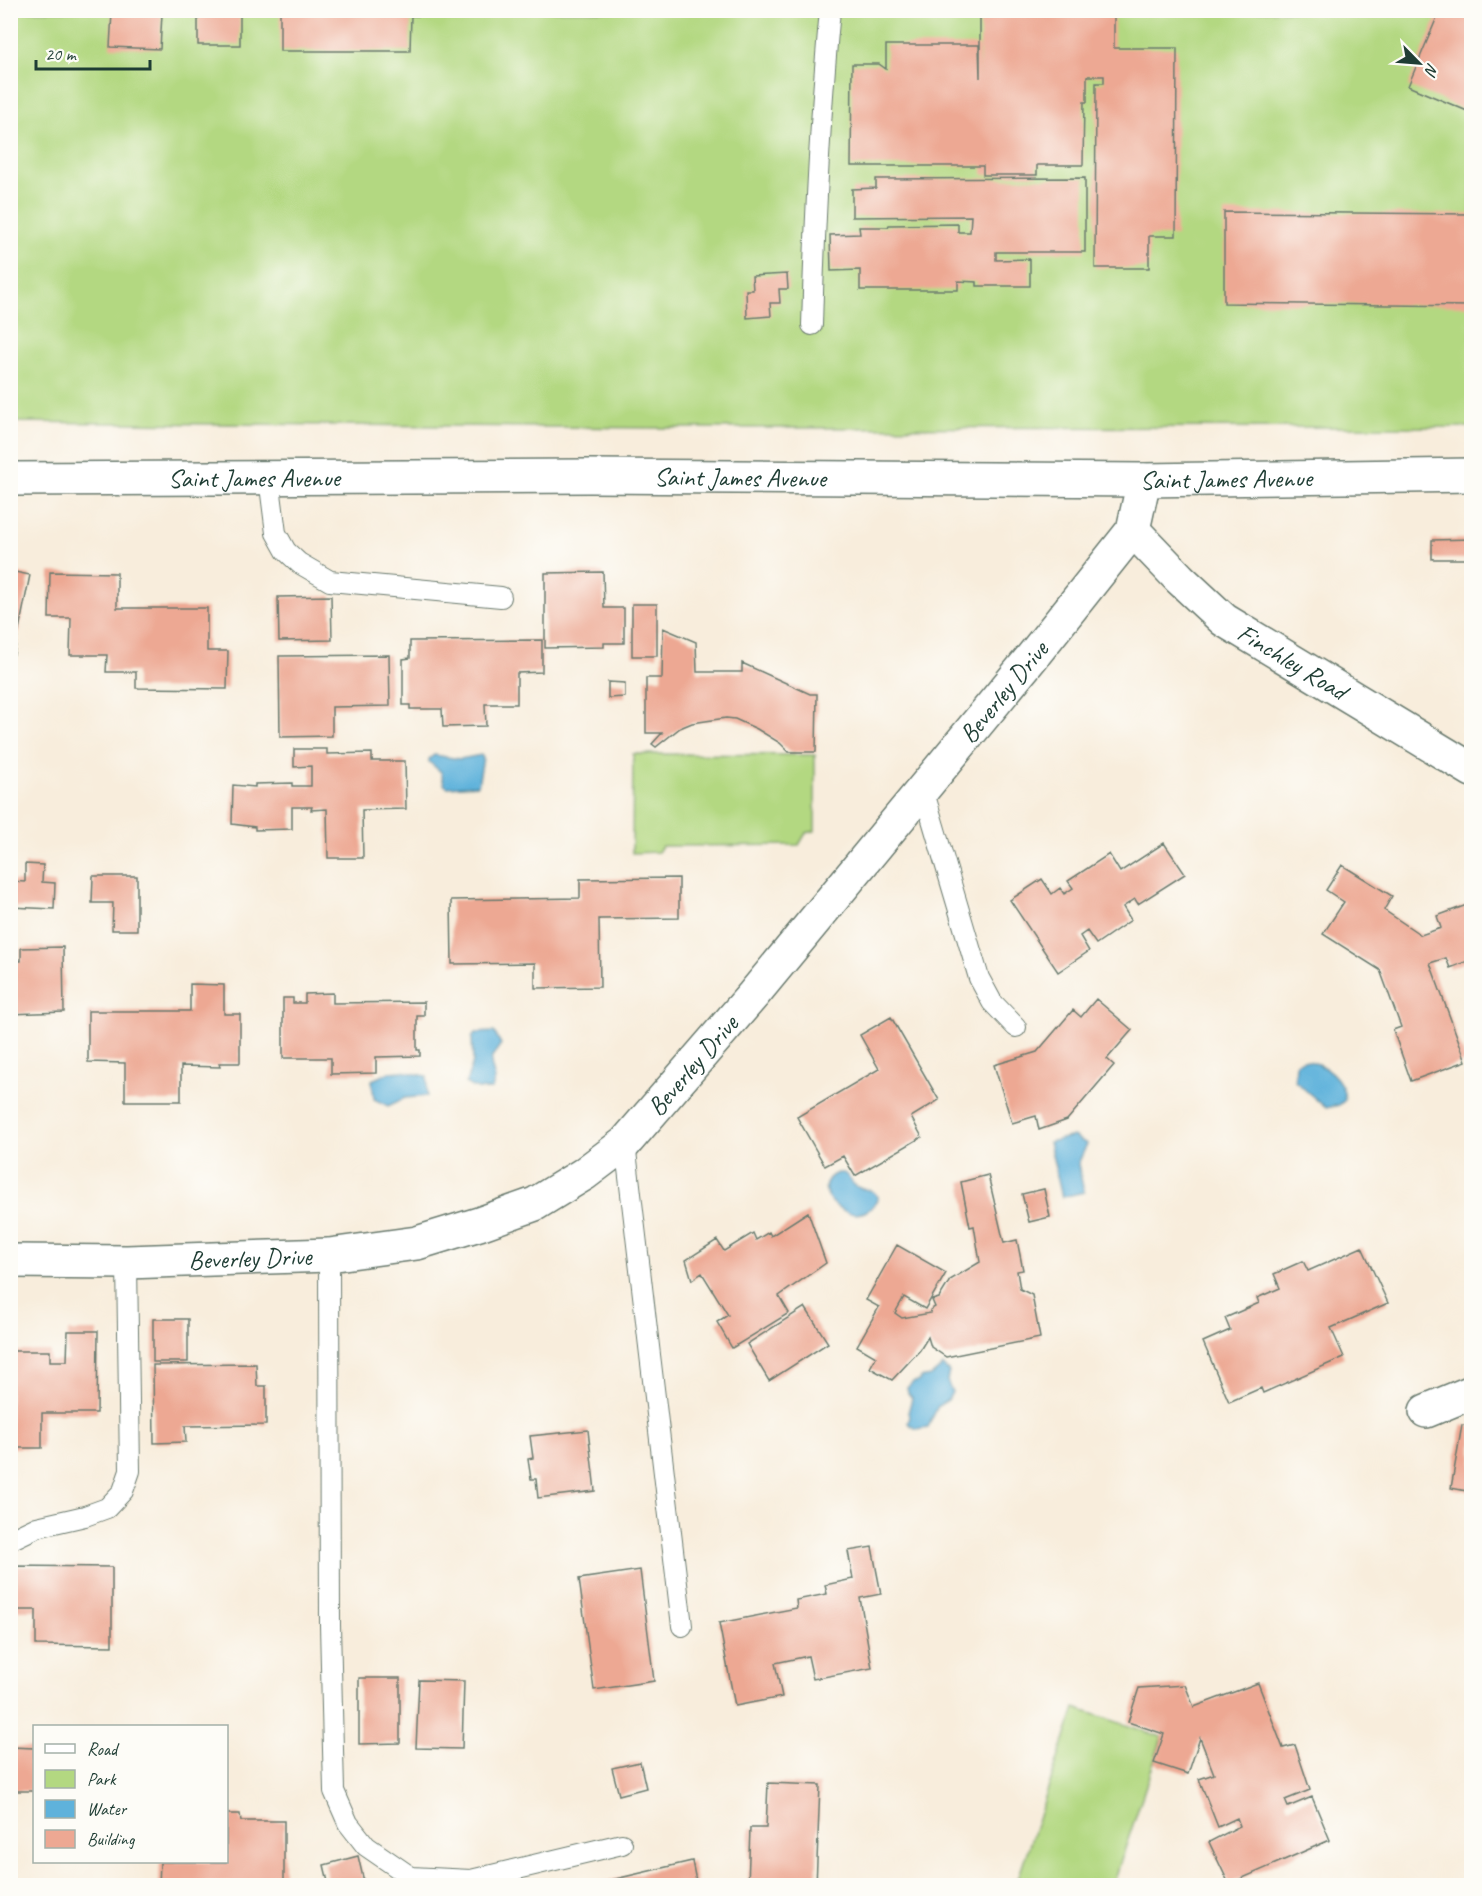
<svg xmlns="http://www.w3.org/2000/svg" width="1482" height="1896" font-family="Caveat,sans-serif">
<rect width="100%" height="100%" fill="#fdfcf7"/>
<filter id="ink" filterUnits="userSpaceOnUse"><feTurbulence type="fractalNoise" baseFrequency=".0167" numOctaves="2"/><feDisplacementMap in="SourceGraphic" scale="12" xChannelSelector="R" yChannelSelector="G"/><feConvolveMatrix kernelMatrix="1 2 1 2 8 2 1 2 1" color-interpolation-filters="sRGB"/></filter>
<filter id="wash" filterUnits="userSpaceOnUse"><feTurbulence type="fractalNoise" baseFrequency=".008" numOctaves="4" result="noise"/><feDisplacementMap in="SourceGraphic" scale="24" xChannelSelector="R" yChannelSelector="G"/><feGaussianBlur stdDeviation="1.35" result="paint"/><feColorMatrix in="noise" values="0 0 0 0 0 0 0 0 0 0 0 0 0 0 0 0 0 1.4 0 .05"/><feComposite in="paint" operator="in"/></filter>
<g filter="url(#wash)">
<rect width="100%" height="100%" fill="#f8eddc"/>
<path fill="#b3d881" stroke="#698a5a" stroke-width="1.5" d="M 11,11 L 1471,11 L 1471,427 L 660,428 L 11,422 Z
M 633,754 L 815,755 L 815,831 L 806,833 L 799,845 L 662,846 L 658,852 L 632,853 Z
M 1075,1708 L 1162,1737 L 1113,1885 L 1016,1885 Z"/>
<path fill="#5fb2db" stroke="#3f7888" stroke-width="1.5" d="M 434,755 L 460,759 L 481,755 L 483,758 L 478,785 L 447,787 L 444,784 L 441,772 L 429,762 L 429,759 Z
M 494,1032 L 501,1044 L 492,1057 L 491,1064 L 495,1079 L 492,1089 C 482,1090 474,1090 466,1083 L 473,1061 L 472,1037 L 475,1033 Z
M 1304,1060 C 1324,1063 1344,1078 1345,1100 L 1339,1105 L 1326,1108 L 1295,1081 L 1296,1063 Z
M 402,1071 L 427,1076 L 427,1096 L 405,1098 L 388,1106 L 374,1099 L 372,1080 L 390,1072 Z
M 1073,1136 L 1087,1144 L 1078,1164 L 1084,1192 L 1062,1197 L 1049,1142 Z
M 837,1173 L 844,1173 C 850,1177 851,1185 858,1187 C 867,1191 873,1187 878,1198 C 859,1239 801,1188 837,1173 Z
M 943,1366 L 949,1372 L 947,1381 L 952,1392 L 948,1400 L 938,1406 L 928,1427 L 916,1429 L 908,1423 L 910,1417 L 908,1413 L 912,1398 L 908,1393 L 907,1388 L 913,1382 L 919,1381 L 920,1378 L 931,1376 Z"/>
<g id="blocks">
<path fill="#eda893" d="M 198,10 L 240,10 L 240,45 L 198,45 Z
M 280,10 L 434,10 L 434,16 L 411,16 L 410,51 L 280,51 Z
M 980,10 L 1114,10 L 1114,48 L 1177,48 L 1176,236 L 1149,236 L 1149,268 L 1095,268 L 1096,83 L 1104,83 L 1104,76 L 1087,76 L 1087,102 L 1084,102 L 1083,165 L 1037,165 L 1037,175 L 983,175 L 983,166 L 851,166 L 852,64 L 879,64 L 886,69 L 886,45 L 979,45 L 980,78 Z
M 1440,10 L 1465,10 L 1472,13 L 1472,113 L 1408,86 Z
M 112,12 L 162,14 L 160,49 L 110,47 Z
M 1085,178 L 1085,252 L 996,252 L 996,260 L 1030,259 L 1030,286 L 977,286 L 977,282 L 958,281 L 958,290 L 860,290 L 860,270 L 831,271 L 830,235 L 860,234 L 859,227 L 888,227 L 889,225 L 958,224 L 958,232 L 970,232 L 971,216 L 852,217 L 852,189 L 876,188 L 876,179 Z
M 1224,212 L 1472,214 L 1472,306 L 1224,303 Z
M 787,274 L 788,289 L 779,289 L 780,303 L 770,303 L 771,316 L 747,318 L 746,290 L 753,290 L 752,276 Z
M 1472,539 L 1472,559 L 1432,559 L 1432,540 Z
M 10,571 L 30,575 L 14,654 L 10,653 Z
M 50,572 L 117,573 L 117,608 L 207,608 L 207,651 L 228,651 L 227,689 L 136,688 L 136,672 L 106,672 L 107,655 L 70,655 L 71,618 L 49,618 Z
M 603,572 L 604,608 L 624,608 L 624,643 L 604,643 L 604,647 L 545,648 L 545,573 Z
M 331,596 L 332,640 L 279,641 L 278,597 Z
M 632,604 L 657,604 L 657,656 L 632,656 Z
M 663,628 L 696,642 L 697,672 L 742,672 L 742,663 L 810,694 L 817,694 L 816,752 L 789,752 L 780,743 L 757,729 L 735,719 L 726,718 L 692,723 L 680,728 L 656,747 L 652,744 L 662,733 L 646,733 L 646,678 L 662,678 Z
M 542,640 L 542,672 L 517,673 L 517,704 L 485,704 L 486,726 L 443,727 L 442,709 L 410,709 L 410,705 L 403,705 L 403,659 L 410,658 L 410,641 Z
M 389,655 L 390,706 L 332,707 L 332,736 L 280,737 L 279,656 Z
M 608,682 L 625,683 L 625,697 L 608,698 Z
M 294,749 L 327,749 L 327,754 L 372,753 L 372,761 L 405,761 L 406,809 L 362,810 L 363,858 L 328,858 L 327,809 L 311,810 L 312,807 L 292,807 L 292,829 L 255,830 L 255,827 L 232,824 L 233,785 L 255,787 L 255,784 L 292,783 L 292,786 L 311,786 L 311,766 L 294,767 Z
M 10,756 L 16,757 L 12,783 L 10,783 Z
M 1164,843 L 1185,874 L 1138,904 L 1135,899 L 1123,907 L 1131,920 L 1096,944 L 1087,931 L 1080,936 L 1089,951 L 1058,972 L 1010,900 L 1042,879 L 1052,894 L 1060,888 L 1064,894 L 1073,888 L 1068,881 L 1109,854 L 1120,872 Z
M 25,864 L 43,865 L 42,882 L 55,883 L 54,909 L 10,907 L 10,881 L 25,882 Z
M 1342,865 L 1392,896 L 1384,910 L 1421,935 L 1441,928 L 1437,916 L 1472,903 L 1472,969 L 1468,961 L 1450,968 L 1446,958 L 1430,963 L 1466,1061 L 1411,1081 L 1393,1030 L 1401,1027 L 1380,970 L 1323,934 L 1344,902 L 1326,890 Z
M 93,876 L 137,876 L 137,930 L 112,930 L 113,903 L 92,903 Z
M 679,878 L 679,918 L 599,919 L 600,987 L 535,988 L 535,963 L 452,964 L 451,900 L 580,898 L 580,879 Z
M 63,947 L 64,1012 L 10,1014 L 10,961 L 21,961 L 21,948 Z
M 190,984 L 224,985 L 224,1014 L 240,1014 L 240,1063 L 219,1063 L 220,1067 L 181,1066 L 181,1101 L 125,1101 L 125,1063 L 88,1062 L 88,1011 L 190,1011 Z
M 333,993 L 333,1003 L 424,1002 L 424,1016 L 417,1016 L 417,1050 L 420,1050 L 420,1056 L 376,1057 L 376,1073 L 331,1074 L 331,1058 L 283,1058 L 283,998 L 293,998 L 293,1003 L 305,1003 L 305,994 Z
M 1096,999 L 1132,1030 L 1107,1059 L 1114,1065 L 1067,1120 L 1039,1130 L 1036,1116 L 1012,1123 L 994,1065 L 1037,1052 L 1073,1010 L 1081,1017 Z
M 891,1017 L 939,1100 L 911,1117 L 922,1137 L 855,1176 L 843,1156 L 825,1166 L 797,1117 L 879,1069 L 860,1035 Z
M 988,1175 L 1004,1243 L 1017,1240 L 1023,1270 L 1017,1271 L 1020,1289 L 1032,1295 L 1040,1338 L 946,1357 L 931,1347 L 928,1337 L 920,1350 L 892,1380 L 870,1368 L 876,1357 L 857,1346 L 879,1307 L 866,1300 L 897,1245 L 946,1273 L 925,1309 L 904,1297 L 895,1313 L 902,1318 L 931,1313 L 930,1310 L 935,1307 L 932,1300 L 939,1298 L 950,1280 L 980,1262 L 974,1226 L 970,1227 L 961,1182 Z
M 1044,1189 L 1050,1217 L 1029,1222 L 1022,1194 Z
M 808,1212 L 826,1263 L 779,1296 L 789,1313 L 732,1348 L 717,1322 L 728,1315 L 702,1273 L 692,1280 L 686,1260 L 717,1240 L 724,1251 L 753,1233 L 756,1240 L 769,1232 L 771,1236 Z
M 1362,1247 L 1388,1303 L 1331,1328 L 1344,1357 L 1263,1393 L 1261,1388 L 1229,1402 L 1203,1342 L 1230,1330 L 1225,1318 L 1259,1303 L 1257,1298 L 1280,1288 L 1274,1274 L 1303,1261 L 1308,1271 Z
M 805,1307 L 828,1343 L 769,1381 L 747,1344 Z
M 153,1319 L 188,1319 L 188,1362 L 153,1362 Z
M 68,1331 L 98,1331 L 97,1413 L 42,1413 L 42,1448 L 10,1448 L 10,1351 L 50,1351 L 50,1361 L 67,1361 Z
M 256,1364 L 257,1386 L 266,1386 L 266,1425 L 185,1426 L 186,1442 L 154,1443 L 153,1365 Z
M 1462,1425 L 1472,1427 L 1472,1492 L 1451,1488 Z
M 588,1430 L 595,1491 L 538,1498 L 536,1479 L 531,1479 L 528,1459 L 533,1458 L 530,1436 Z
M 872,1547 L 881,1594 L 860,1598 L 872,1668 L 813,1679 L 808,1656 L 775,1663 L 782,1697 L 735,1706 L 719,1623 L 797,1608 L 796,1600 L 827,1594 L 825,1585 L 853,1579 L 848,1551 Z
M 10,1566 L 112,1567 L 112,1646 L 36,1645 L 36,1610 L 10,1610 Z
M 640,1570 L 654,1681 L 594,1690 L 579,1579 Z
M 359,1678 L 400,1678 L 400,1743 L 359,1744 Z
M 419,1680 L 464,1681 L 462,1749 L 416,1748 Z
M 1258,1683 L 1283,1748 L 1295,1745 L 1310,1790 L 1285,1800 L 1288,1807 L 1312,1797 L 1330,1840 L 1229,1884 L 1209,1842 L 1240,1826 L 1237,1818 L 1218,1827 L 1199,1779 L 1214,1774 L 1200,1738 L 1188,1774 L 1154,1763 L 1164,1734 L 1128,1722 L 1139,1688 L 1185,1685 L 1194,1707 Z
M 10,1747 L 34,1748 L 34,1791 L 10,1791 Z
M 640,1762 L 646,1788 L 619,1795 L 612,1768 Z
M 768,1783 L 820,1785 L 816,1886 L 748,1885 L 750,1828 L 766,1828 Z
M 226,1814 L 240,1814 L 241,1821 L 284,1821 L 284,1886 L 232,1886 L 232,1883 L 206,1883 L 206,1886 L 159,1886 L 160,1862 L 226,1862 Z
M 358,1856 L 365,1886 L 329,1886 L 324,1865 Z
M 692,1861 L 697,1886 L 591,1886 L 590,1885 Z"/>
</g>
</g>
<g filter="url(#ink)">
<use href="#blocks" fill-opacity="0" stroke="#6b7b6f" stroke-width="1.5"/>
<g fill="none" stroke-linecap="round" stroke-linejoin="round">
<defs>
<path id="lane" d="M 812,325 C 815,220 820,115 830,10
M 269,478 L 276,533 L 286,551 L 299,563 L 330,581 L 501,597
M 923,789 L 979,978 L 992,1002 L 1016,1027
M 625,1143 L 682,1626
M 329,1255 L 330,1625 L 334,1791 L 348,1823 L 366,1846 L 411,1877 L 471,1880 L 622,1844
M 10,1540 L 37,1527 L 85,1516 L 107,1508 L 123,1491 L 130,1471 L 127,1262"/>
<g id="street">
<path id="s1" d="M 1133,530 L 1180,579 L 1224,620 L 1472,770"/>
<path id="s2" d="M 10,1261 L 127,1262 L 329,1255 L 417,1243 L 479,1224 L 535,1204 L 584,1174 L 625,1143 L 753,995 L 1032,657 L 1133,530 L 1144,480"/>
<path d="M 1426,1411 L 1472,1392"/>
</g>
<g id="secondary">
<path id="s3" d="M 10,479 L 590,476 L 1144,480 L 1472,475"/>
</g>
</defs>
<use href="#lane" stroke="#6b7b6f" stroke-width="22"/>
<use href="#street" stroke="#6b7b6f" stroke-width="36"/>
<use href="#secondary" stroke="#6b7b6f" stroke-width="36"/>
<use href="#lane" stroke="#fff" stroke-width="20"/>
<use href="#street" stroke="#fff" stroke-width="33"/>
<use href="#secondary" stroke="#fff" stroke-width="33"/>
</g>
</g>
<g text-anchor="middle" stroke-width="4.5" stroke-linejoin="round" paint-order="stroke">
<g font-size="26" fill="#1f3d34" stroke="#fdfcf7">
<text dy="9" stroke="none"><textPath href="#s3" startOffset="730">Saint James Avenue</textPath></text>
<text dy="9" stroke="none"><textPath href="#s3" startOffset="244">Saint James Avenue</textPath></text>
<text dy="9" stroke="none"><textPath href="#s3" startOffset="1216">Saint James Avenue</textPath></text>
<text dy="9" stroke="none"><textPath href="#s1" startOffset="208">Finchley Road</textPath></text>
<text dy="9" stroke="none"><textPath href="#s2" startOffset="1230">Beverley Drive</textPath></text>
<text dy="9" stroke="none"><textPath href="#s2" startOffset="744">Beverley Drive</textPath></text>
<text dy="9" stroke="none"><textPath href="#s2" startOffset="240">Beverley Drive</textPath></text>
</g>
</g>
<rect width="1482" height="1896" fill="none" stroke="#fdfcf7" stroke-width="36"/>
<rect x="33" y="1725" width="195" height="138" fill="#fdfcf7" stroke="#a4b0a9" stroke-width="1.5"/>
<rect x="45" y="1744" width="30" height="9" fill="#ffffff" stroke="#a4b0a9" stroke-width="1.5"/>
<text x="87" y="1755" font-size="18" fill="#1f3d34">Road</text>
<rect x="45" y="1770" width="30" height="18" fill="#b3d881" stroke="#a4b0a9" stroke-width="1.5"/>
<text x="87" y="1785" font-size="18" fill="#1f3d34">Park</text>
<rect x="45" y="1800" width="30" height="18" fill="#5fb2db" stroke="#a4b0a9" stroke-width="1.5"/>
<text x="87" y="1815" font-size="18" fill="#1f3d34">Water</text>
<rect x="45" y="1830" width="30" height="18" fill="#eda893" stroke="#a4b0a9" stroke-width="1.5"/>
<text x="87" y="1845" font-size="18" fill="#1f3d34">Building</text>
<g transform="translate(1419 63) rotate(115)" stroke="#fdfcf7" stroke-width="4.5" paint-order="stroke">
<path d="M0-4.5L10 22L0 15L-10 22Z" fill="#1f3d34"/>
<text y="-9" font-size="16" font-weight="bold" text-anchor="middle" fill="#1f3d34">N</text>
</g>
<path d="M36 60v9h114v-9" fill="none" stroke="#1f3d34" stroke-width="3"/>
<text x="45" y="60" font-size="18" fill="#1f3d34" stroke="#fdfcf7" stroke-width="4.5" paint-order="stroke">20 m</text>
</svg>
